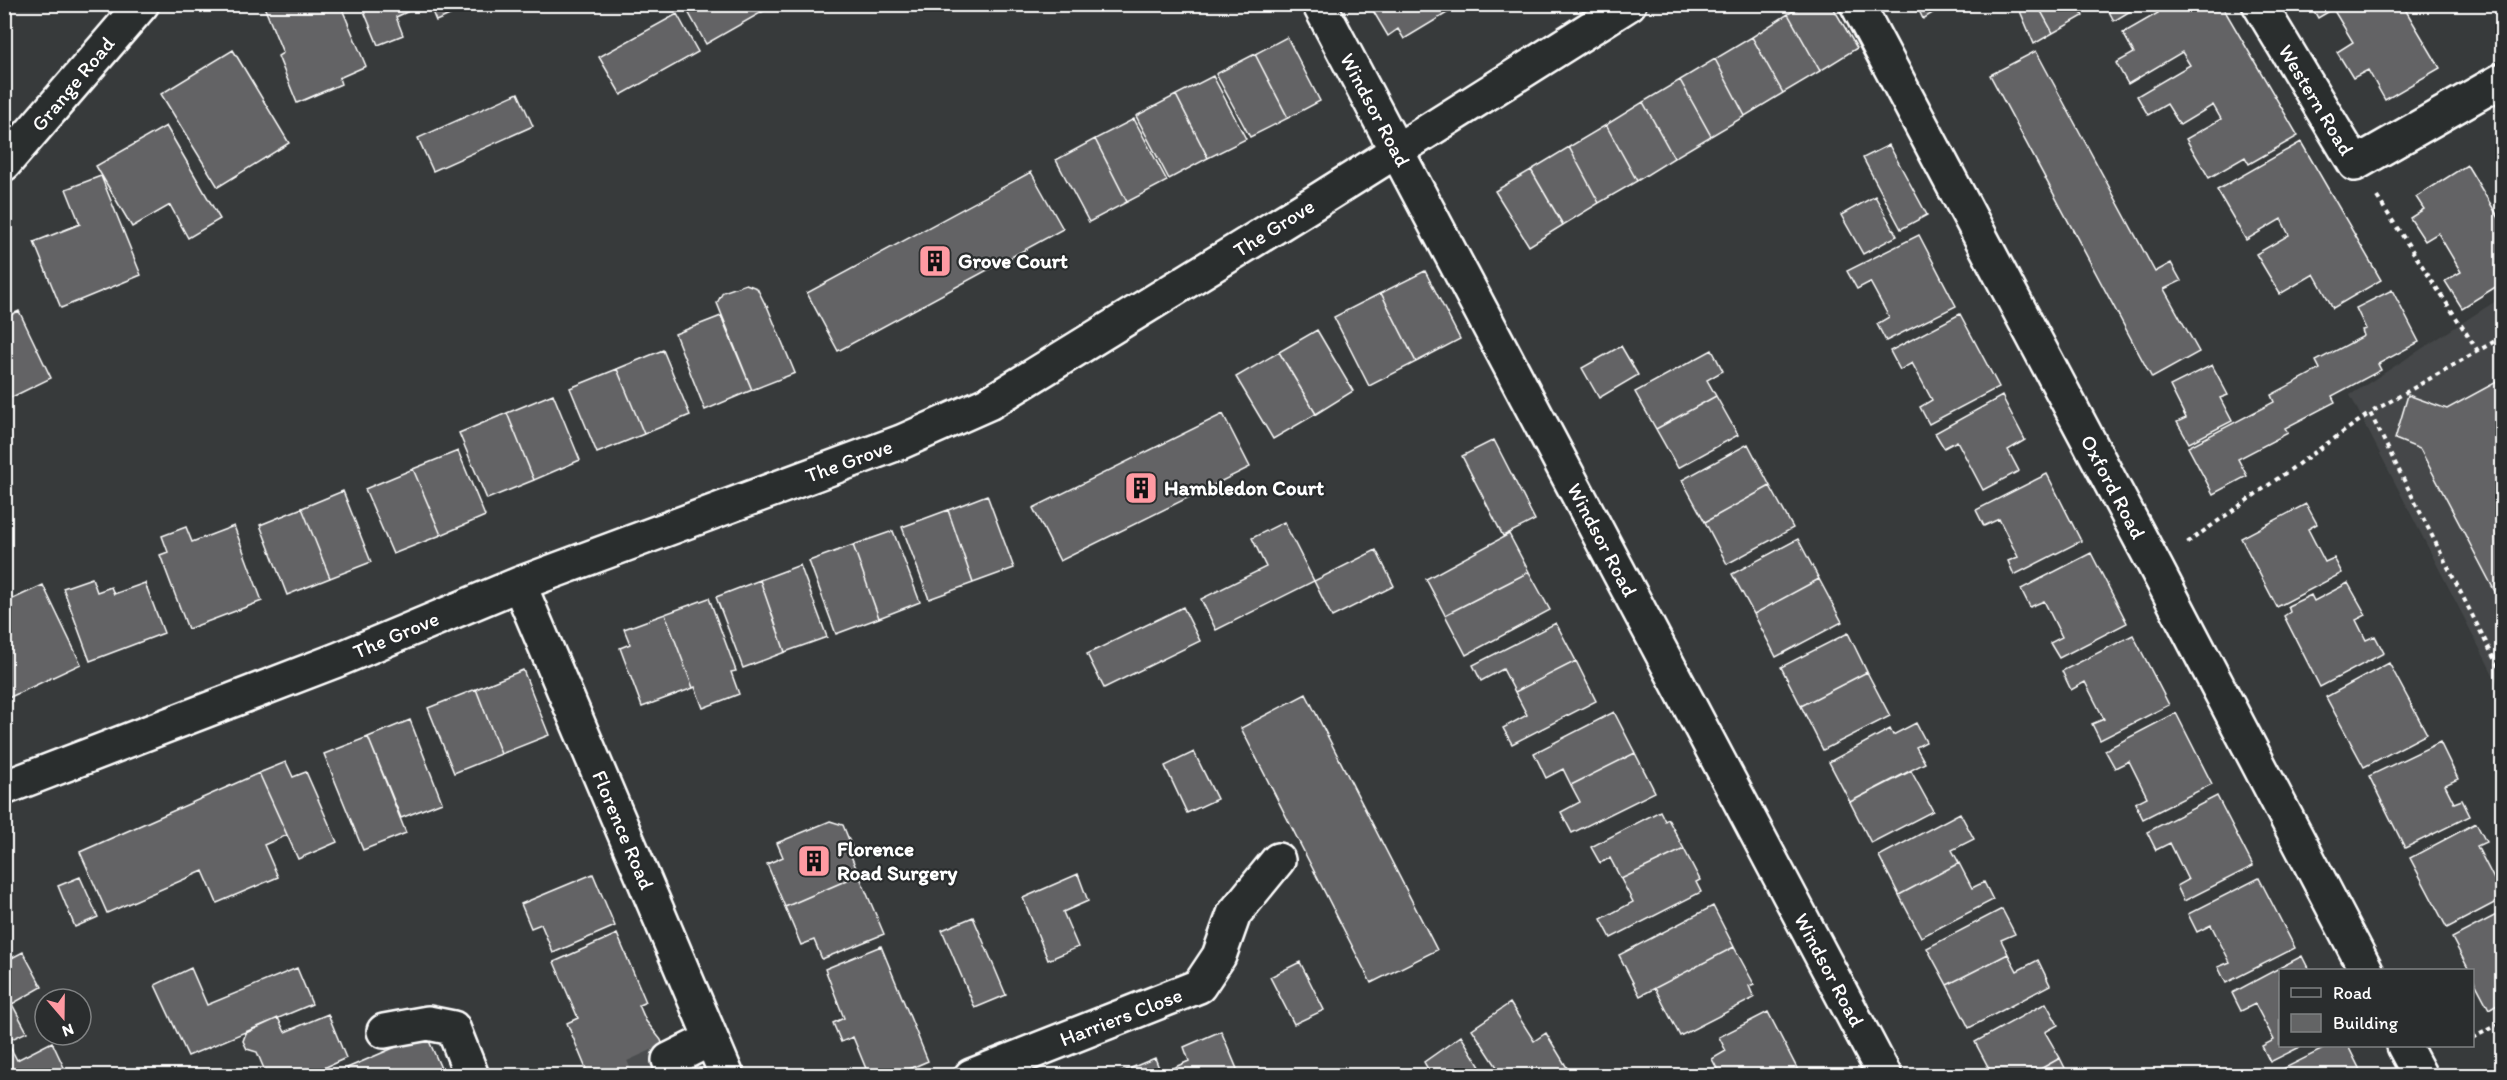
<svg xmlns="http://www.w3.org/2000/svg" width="2507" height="1080" font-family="Itim,sans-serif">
<rect width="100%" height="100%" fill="#373a3b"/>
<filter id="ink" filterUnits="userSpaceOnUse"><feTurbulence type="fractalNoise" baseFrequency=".0167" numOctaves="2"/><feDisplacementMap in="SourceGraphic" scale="12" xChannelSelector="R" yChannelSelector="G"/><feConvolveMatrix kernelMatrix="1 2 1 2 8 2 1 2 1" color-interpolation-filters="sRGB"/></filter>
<g filter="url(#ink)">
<path fill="#444748" d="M 2502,297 L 2502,692 L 2350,395 Z"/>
<path fill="#636465" stroke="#fff" stroke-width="1.5" d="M 263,4 L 340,4 L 366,66 L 339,78 L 341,84 L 297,103 L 278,56 L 283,53 Z
M 361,4 L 424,4 L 396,17 L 403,35 L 378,45 Z
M 429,4 L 459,4 L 461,10 L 436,21 Z
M 692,4 L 776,4 L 706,44 L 686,8 Z
M 1369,4 L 1462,4 L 1404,39 L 1398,29 L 1388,36 Z
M 1805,4 L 1831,4 L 1857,48 L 1820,71 L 1788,14 Z
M 1916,4 L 1947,4 L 1923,19 Z
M 2017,4 L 2037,4 L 2053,33 L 2034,44 Z
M 2037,4 L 2077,4 L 2083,16 L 2053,33 Z
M 2105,4 L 2142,4 L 2114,21 Z
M 2153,4 L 2221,4 L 2298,136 L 2249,164 L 2245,157 L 2209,178 L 2186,139 L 2221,119 L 2213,105 L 2180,125 L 2167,104 L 2148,115 L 2137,96 L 2190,65 L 2182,52 L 2128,84 L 2116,63 L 2134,53 L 2123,33 L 2158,13 Z
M 2310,4 L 2402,4 L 2440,68 L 2385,100 L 2368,70 L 2353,78 L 2337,52 L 2353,42 L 2333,9 L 2318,18 Z
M 677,14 L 698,52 L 621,95 L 599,57 Z
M 1788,14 L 1820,71 L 1783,93 L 1752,37 Z
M 1287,37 L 1320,101 L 1288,118 L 1255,54 Z
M 1752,37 L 1783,93 L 1745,116 L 1715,59 Z
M 233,50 L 289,143 L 218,187 L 161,94 Z
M 2036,51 L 2155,272 L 2171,263 L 2181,281 L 2164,289 L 2199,352 L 2152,378 L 1990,75 Z
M 1255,54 L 1288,118 L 1250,137 L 1216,74 Z
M 1715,59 L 1745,116 L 1711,136 L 1680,80 Z
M 1213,76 L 1246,139 L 1208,158 L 1176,95 Z
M 1680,80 L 1711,136 L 1674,158 L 1643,102 Z
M 518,93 L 533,126 L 433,171 L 418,138 Z
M 1176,95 L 1208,158 L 1169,179 L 1136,116 Z
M 1643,102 L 1674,158 L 1637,181 L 1606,125 Z
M 1134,119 L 1167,181 L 1127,202 L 1095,139 Z
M 1606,125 L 1637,181 L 1599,203 L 1569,147 Z
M 166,126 L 220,219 L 188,238 L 170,205 L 132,227 L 96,166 Z
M 1095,139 L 1127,202 L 1089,222 L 1056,160 Z
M 2301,142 L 2381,280 L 2333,308 L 2314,274 L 2280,294 L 2256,254 L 2289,235 L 2281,219 L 2246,240 L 2217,190 Z
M 1889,145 L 1927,215 L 1901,229 L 1863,158 Z
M 1569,147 L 1599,203 L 1563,225 L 1531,170 Z
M 2467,165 L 2502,223 L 2502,283 L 2462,308 L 2445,281 L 2461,272 L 2438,233 L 2425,241 L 2410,218 L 2424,209 L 2416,197 Z
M 1531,170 L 1563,225 L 1529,246 L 1495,191 Z
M 1031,172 L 1063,229 L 838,351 L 807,293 Z
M 101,176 L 141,275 L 61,308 L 34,242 L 80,224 L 66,189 Z
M 1875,196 L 1897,236 L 1863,254 L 1841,215 Z
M 1919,235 L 1956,306 L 1886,341 L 1877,324 L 1889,317 L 1870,282 L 1857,289 L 1847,271 Z
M 1425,271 L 1460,339 L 1416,362 L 1381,293 Z
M 746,284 L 757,288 L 766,306 L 767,306 L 795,373 L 752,390 L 717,303 L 723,292 Z
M 2392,290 L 2419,342 L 2378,364 L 2381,370 L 2332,396 L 2335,402 L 2285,428 L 2288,433 L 2238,459 L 2247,476 L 2213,494 L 2188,447 L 2274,402 L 2271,395 L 2320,369 L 2316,361 L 2364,336 L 2362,330 L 2366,329 L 2356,308 Z
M 1381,293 L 1416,362 L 1369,386 L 1334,317 Z
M 19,311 L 51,378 L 4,401 L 4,318 Z
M 1960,314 L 1999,387 L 1929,424 L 1920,407 L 1932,400 L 1912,363 L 1900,370 L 1890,351 Z
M 721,316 L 752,390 L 705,410 L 675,334 Z
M 1317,330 L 1353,391 L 1316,414 L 1279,352 Z
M 1621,346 L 1638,375 L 1599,398 L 1582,368 Z
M 663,350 L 690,415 L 644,434 L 617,369 Z
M 1712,350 L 1723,371 L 1707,380 L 1716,396 L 1656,429 L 1635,392 Z
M 1279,352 L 1316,414 L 1273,439 L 1236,377 Z
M 2212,365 L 2228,395 L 2220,398 L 2232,421 L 2189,443 L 2177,422 L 2186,418 L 2170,386 Z
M 617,369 L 644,434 L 597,453 L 570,388 Z
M 2502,379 L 2502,605 L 2420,449 L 2395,439 L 2408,395 L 2447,409 Z
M 553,394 L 580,460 L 534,480 L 507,413 Z
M 1716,396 L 1738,435 L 1678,468 L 1656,429 Z
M 2002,396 L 2025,440 L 2008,450 L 2019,471 L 1983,490 L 1957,441 L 1944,448 L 1935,433 Z
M 507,413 L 534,480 L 487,499 L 459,433 Z
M 1223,414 L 1250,467 L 1060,561 L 1033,508 Z
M 1494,440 L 1535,520 L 1503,536 L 1462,456 Z
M 1748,444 L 1770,486 L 1705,522 L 1682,480 Z
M 458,451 L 485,516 L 441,535 L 413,469 Z
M 413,469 L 441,535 L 393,554 L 365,489 Z
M 2047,474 L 2081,541 L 2014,575 L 2008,561 L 2018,557 L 1999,519 L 1984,526 L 1976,510 Z
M 1770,486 L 1793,528 L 1727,564 L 1705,522 Z
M 343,491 L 371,562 L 330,578 L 302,508 Z
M 987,495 L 1014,568 L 973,583 L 948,510 Z
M 2306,504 L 2317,524 L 2308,529 L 2325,562 L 2334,558 L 2342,573 L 2277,607 L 2241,538 Z
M 302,508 L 330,578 L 287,595 L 260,525 Z
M 948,510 L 973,583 L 929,599 L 902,527 Z
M 1284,522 L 1314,581 L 1216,630 L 1201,599 L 1266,567 L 1252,538 Z
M 234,526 L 262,601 L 188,629 L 160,555 L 168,552 L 162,536 L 186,527 L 192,542 Z
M 893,531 L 920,602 L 879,618 L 853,545 Z
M 1509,534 L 1529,572 L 1445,615 L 1426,579 Z
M 1798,539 L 1819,579 L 1754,614 L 1732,574 Z
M 853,545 L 879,618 L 836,634 L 809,561 Z
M 1376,550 L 1394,586 L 1332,617 L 1314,581 Z
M 2091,553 L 2127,623 L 2059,658 L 2050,643 L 2062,637 L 2044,601 L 2030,607 L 2021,589 Z
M 800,565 L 827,637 L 785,652 L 760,580 Z
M 1529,572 L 1550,610 L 1466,655 L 1445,615 Z
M 92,578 L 97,592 L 111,587 L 114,594 L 145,583 L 164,633 L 90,661 L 63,588 Z
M 1819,579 L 1842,622 L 1776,657 L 1754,614 Z
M 760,580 L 785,652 L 743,668 L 716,597 Z
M 2348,583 L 2366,615 L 2356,620 L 2366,640 L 2375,636 L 2384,653 L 2320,687 L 2284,616 L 2290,612 L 2288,606 L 2311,595 L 2314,601 Z
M 43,585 L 81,664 L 4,700 L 4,603 Z
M 709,598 L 736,671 L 731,672 L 739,694 L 703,708 L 695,687 L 693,688 L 665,614 Z
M 1183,607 L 1200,641 L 1104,688 L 1087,654 Z
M 665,614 L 693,688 L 642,707 L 620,648 L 630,644 L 624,629 Z
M 1556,623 L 1576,661 L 1515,692 L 1503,669 L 1481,681 L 1473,665 Z
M 1848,633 L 1867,672 L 1801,706 L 1781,667 Z
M 2133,635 L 2169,705 L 2100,740 L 2092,724 L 2104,719 L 2085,682 L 2071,690 L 2062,671 Z
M 1576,661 L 1596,701 L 1512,744 L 1503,728 L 1527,715 L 1515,692 Z
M 2389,663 L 2427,734 L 2364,767 L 2326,697 Z
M 523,670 L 549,735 L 501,754 L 476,689 Z
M 1867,672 L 1890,716 L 1823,750 L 1801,706 Z
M 476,689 L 501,754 L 454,773 L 428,708 Z
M 1306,694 L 1437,950 L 1371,983 L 1241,728 Z
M 1614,712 L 1635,753 L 1571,785 L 1563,769 L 1546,778 L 1534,753 Z
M 2176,713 L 2212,784 L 2143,819 L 2135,803 L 2147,797 L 2129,761 L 2115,768 L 2105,750 Z
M 410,720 L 442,802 L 401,818 L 368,737 Z
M 1916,723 L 1926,742 L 1916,747 L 1925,763 L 1850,802 L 1829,762 L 1890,729 L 1893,735 Z
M 368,737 L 406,833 L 363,850 L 324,754 Z
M 2440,742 L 2458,779 L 2445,785 L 2454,803 L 2462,800 L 2470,816 L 2405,848 L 2369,776 Z
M 1194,752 L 1217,799 L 1187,813 L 1165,766 Z
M 1635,753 L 1655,792 L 1572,833 L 1561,812 L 1580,802 L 1571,785 Z
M 286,762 L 293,777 L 306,772 L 337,842 L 298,859 L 259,773 Z
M 1911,771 L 1933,811 L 1871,843 L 1850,802 Z
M 259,773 L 287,835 L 264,845 L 278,877 L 217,903 L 203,871 L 107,913 L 80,852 Z
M 2217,796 L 2253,866 L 2184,901 L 2177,886 L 2188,880 L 2170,843 L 2156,850 L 2147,832 Z
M 1660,811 L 1665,821 L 1668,819 L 1684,849 L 1621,879 L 1610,858 L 1600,863 L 1591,847 Z
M 1960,813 L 1974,839 L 1952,850 L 1959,863 L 1899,895 L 1879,856 Z
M 830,821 L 843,825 L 853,850 L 849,851 L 859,875 L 785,907 L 767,864 L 783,857 L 777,843 Z
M 2476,823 L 2486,842 L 2477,846 L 2494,879 L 2502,875 L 2502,899 L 2447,928 L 2410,858 Z
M 1684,849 L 1700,880 L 1696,882 L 1701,892 L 1611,938 L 1601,919 L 1633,902 L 1621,879 Z
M 1959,863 L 1972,888 L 1984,882 L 1993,900 L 1921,937 L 1899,895 Z
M 593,874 L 615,926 L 553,953 L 541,924 L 531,928 L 521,904 Z
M 1078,874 L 1088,901 L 1063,912 L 1078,947 L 1048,960 L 1023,898 Z
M 859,875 L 884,934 L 822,959 L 814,940 L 801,945 L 785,907 Z
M 80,877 L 98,917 L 75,927 L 58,886 Z
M 2259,878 L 2295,948 L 2226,983 L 2218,967 L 2230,962 L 2211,925 L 2197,932 L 2188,914 Z
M 1713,906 L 1734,947 L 1640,996 L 1619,955 Z
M 2002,909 L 2015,934 L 2001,940 L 2008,954 L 1947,985 L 1927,948 Z
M 2502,912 L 2502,1001 L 2489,1009 L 2472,977 L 2472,970 L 2469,970 L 2452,938 Z
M 973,917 L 1006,995 L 975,1008 L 942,930 Z
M 617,934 L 646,1002 L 639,1005 L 646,1021 L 661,1040 L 673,1076 L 589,1076 L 567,1023 L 578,1018 L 554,962 Z
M 881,946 L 928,1061 L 893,1076 L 869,1076 L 853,1037 L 841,1042 L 833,1023 L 844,1018 L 825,969 Z
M 1734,947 L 1754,984 L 1749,986 L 1754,998 L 1680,1036 L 1655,988 Z
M 23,952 L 42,987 L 12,1004 L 27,1032 L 7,1041 L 17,1060 L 52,1042 L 68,1076 L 4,1076 L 4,962 Z
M 2008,954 L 2017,971 L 2038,960 L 2050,985 L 1969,1028 L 1947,985 Z
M 2302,956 L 2309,970 L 2280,970 L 2280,1046 L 2302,1046 L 2270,1062 L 2262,1046 L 2274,1040 L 2255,1004 L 2241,1011 L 2232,993 Z
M 1300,962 L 1324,1010 L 1294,1024 L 1270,977 Z
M 191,968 L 207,1005 L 297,968 L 312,1004 L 188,1056 L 155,985 Z
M 1510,1003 L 1534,1041 L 1546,1033 L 1572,1076 L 1432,1076 L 1424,1062 L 1461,1036 L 1485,1075 L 1497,1067 L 1472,1029 Z
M 2046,1003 L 2058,1025 L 2045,1032 L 2060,1058 L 2028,1076 L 1993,1076 L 1975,1042 Z
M 1768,1012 L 1801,1076 L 1721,1076 L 1712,1059 L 1726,1051 L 1719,1037 Z
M 328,1014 L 346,1058 L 306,1076 L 267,1076 L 257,1052 L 247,1049 L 243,1041 L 246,1033 L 278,1018 L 285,1032 Z
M 1221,1031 L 1240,1076 L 1118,1076 L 1117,1074 L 1155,1058 L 1161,1073 L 1189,1061 L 1184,1047 Z
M 426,1034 L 443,1073 L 438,1076 L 350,1076 L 347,1068 Z
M 2329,1046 L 2348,1046 L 2363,1076 L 2276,1076 L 2275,1073 Z
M 2060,1058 L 2069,1076 L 2028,1076 Z"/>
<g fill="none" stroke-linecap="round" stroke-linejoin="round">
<path stroke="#4b4e4f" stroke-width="33" stroke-dasharray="33 16" stroke-linecap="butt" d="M 634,1076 L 669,1060"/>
<defs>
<path id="minor" d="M 1319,4 L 1885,1076
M 1857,4 L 2155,566 L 2366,970
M 2259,4 L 2355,164 L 2502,80
M 4,164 L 142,4
M 519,584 L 727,1076
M 4,788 L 337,660 L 519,584 L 901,442 L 989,403 L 1309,206 L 1629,4
M 384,1031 L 428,1023 L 453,1028 L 472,1076
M 2404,1046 L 2420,1076
M 669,1060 L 711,1039
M 971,1076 L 1199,986 L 1219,956 L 1234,914 L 1278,860"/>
</defs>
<use href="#minor" stroke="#fff" stroke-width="38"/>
<path stroke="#fff" stroke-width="4" stroke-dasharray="4.5 4.5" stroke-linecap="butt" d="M 2377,197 L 2478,351
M 2502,337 L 2370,413 L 2502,674
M 2187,543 L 2370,413
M 2472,1038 L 2502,1023"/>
<use href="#minor" stroke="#2a2d2e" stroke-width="33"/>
</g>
</g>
<defs>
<symbol id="building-square" viewBox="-11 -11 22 22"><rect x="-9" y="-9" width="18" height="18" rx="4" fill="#ff9aa2" stroke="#2a2d2e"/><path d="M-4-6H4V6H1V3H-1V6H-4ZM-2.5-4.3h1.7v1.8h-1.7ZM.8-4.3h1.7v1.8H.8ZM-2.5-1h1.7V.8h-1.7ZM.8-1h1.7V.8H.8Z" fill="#111"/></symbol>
</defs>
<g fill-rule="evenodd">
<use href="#building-square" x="916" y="242" width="38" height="38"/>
<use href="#building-square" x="1122" y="469" width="38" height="38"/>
<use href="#building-square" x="795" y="842" width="38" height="38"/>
</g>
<g text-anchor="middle" stroke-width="4.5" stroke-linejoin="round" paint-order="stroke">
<g font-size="21" fill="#fff" stroke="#2a2d2e">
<text transform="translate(73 84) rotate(-50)" y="7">Grange Road</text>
<text transform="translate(2316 100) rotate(59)" y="7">Western Road</text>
<text transform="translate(1375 110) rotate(62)" y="7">Windsor Road</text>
<text transform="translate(1274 228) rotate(-32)" y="7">The Grove</text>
<text transform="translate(849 461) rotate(-20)" y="7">The Grove</text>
<text transform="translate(2113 487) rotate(62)" y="7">Oxford Road</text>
<text transform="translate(1602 540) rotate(62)" y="7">Windsor Road</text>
<text transform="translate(396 635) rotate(-23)" y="7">The Grove</text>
<text transform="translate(623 830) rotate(67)" y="7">Florence Road</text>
<text transform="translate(1829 970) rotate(62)" y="7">Windsor Road</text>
<text transform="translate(1121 1017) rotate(-21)" y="7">Harriers Close</text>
</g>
<g font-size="21" font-weight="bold" fill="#fff" stroke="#2a2d2e" text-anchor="start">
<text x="958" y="268">Grove Court</text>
<text x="1164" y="495">Hambledon Court</text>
<text x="837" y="856">Florence<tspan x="837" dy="24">Road Surgery</tspan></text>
</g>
</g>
<rect width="2507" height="1080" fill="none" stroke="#2a2d2e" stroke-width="24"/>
<rect x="12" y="12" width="2483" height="1056" fill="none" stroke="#fff" stroke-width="2" filter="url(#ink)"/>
<rect x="2279" y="969" width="195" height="78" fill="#2a2d2e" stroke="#7f8182" stroke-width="1.5"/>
<rect x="2291" y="988" width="30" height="9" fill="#2a2d2e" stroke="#7f8182" stroke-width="1.5"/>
<text x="2333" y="999" font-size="18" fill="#ffffff">Road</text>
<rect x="2291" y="1014" width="30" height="18" fill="#636465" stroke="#7f8182" stroke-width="1.5"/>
<text x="2333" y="1029" font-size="18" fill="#ffffff">Building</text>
<g transform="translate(63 1017) rotate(160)"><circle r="28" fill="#2a2d2e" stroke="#7f8182" stroke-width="1.5"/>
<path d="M0-4.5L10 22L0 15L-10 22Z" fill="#ff9aa2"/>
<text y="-9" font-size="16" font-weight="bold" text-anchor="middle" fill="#ffffff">N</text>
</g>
</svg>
